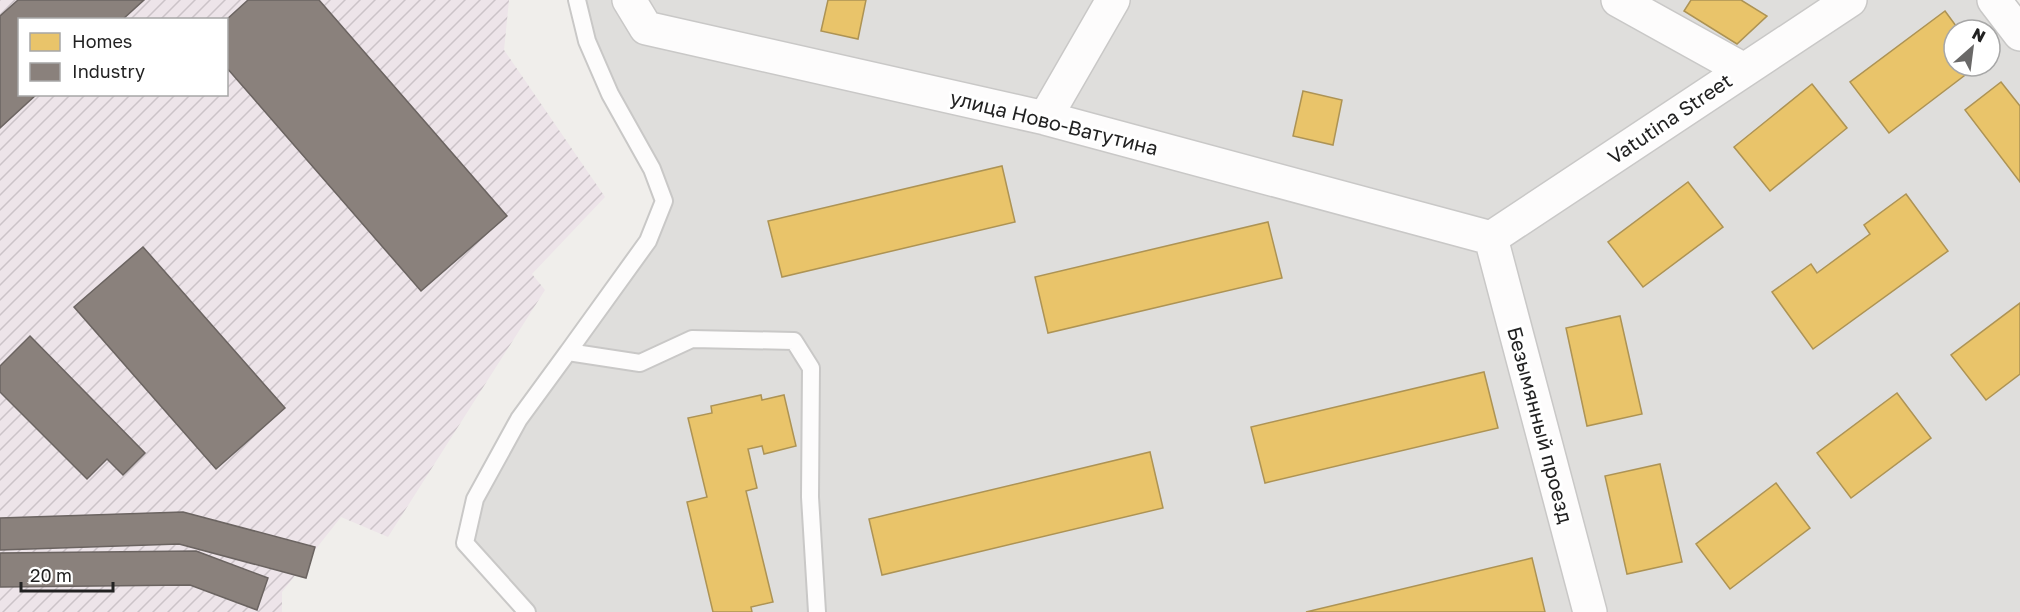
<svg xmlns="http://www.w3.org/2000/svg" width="2020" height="612" font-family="'Golos Text',sans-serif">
<defs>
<pattern id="industrial-furrows" width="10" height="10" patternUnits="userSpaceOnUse" patternTransform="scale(1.5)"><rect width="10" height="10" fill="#ede4e9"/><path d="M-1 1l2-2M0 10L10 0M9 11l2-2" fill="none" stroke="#cbc3c8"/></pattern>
</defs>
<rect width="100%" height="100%" fill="#f0eeeb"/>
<path fill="#dfdedc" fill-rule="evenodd" d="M 577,0 L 1994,0 L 2020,34 L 2020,612 L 527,612 L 465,543 L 475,499 L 647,241 L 664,201 ZM 1954,30 L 1990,30 L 1990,66 L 1954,66 Z"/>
<path fill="url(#industrial-furrows)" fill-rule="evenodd" d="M 0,0 L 509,0 L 504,50 L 605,197 L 532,274 L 545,290 L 388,537 L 341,517 L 282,592 L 282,612 L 0,612 ZM 20,20 L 226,20 L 226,94 L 20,94 Z"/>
<path fill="#e9c46a" stroke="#ad9354" stroke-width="1.5" d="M 828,0 L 866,0 L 858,39 L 821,31 Z
M 1691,0 L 1741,0 L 1767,16 L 1737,44 L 1684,11 Z
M 1945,11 L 1959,30 L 1954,30 L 1954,66 L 1977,66 L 1889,133 L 1850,82 Z
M 2001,82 L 2020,106 L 2020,182 L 1965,110 Z
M 1812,84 L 1847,128 L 1770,191 L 1734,147 Z
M 1303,91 L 1342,100 L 1333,145 L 1293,136 Z
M 1002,166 L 1015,222 L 782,277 L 768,221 Z
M 1688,182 L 1723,227 L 1643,287 L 1608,242 Z
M 1906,194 L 1948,251 L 1813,349 L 1772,292 L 1811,264 L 1817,273 L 1870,234 L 1864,225 Z
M 1268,222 L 1282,278 L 1048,333 L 1035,277 Z
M 2020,303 L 2020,374 L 1986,400 L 1951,355 Z
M 1620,316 L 1642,414 L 1587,426 L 1566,328 Z
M 1484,372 L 1498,428 L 1265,483 L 1251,427 Z
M 1897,393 L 1931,438 L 1851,498 L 1817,453 Z
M 761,395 L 762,400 L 784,395 L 796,446 L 764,454 L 762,446 L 748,449 L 757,488 L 746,491 L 773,602 L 751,607 L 752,612 L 713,612 L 687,502 L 707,497 L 688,418 L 712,413 L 711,406 Z
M 1150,452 L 1163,508 L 882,575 L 869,519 Z
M 1660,464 L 1682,562 L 1627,574 L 1605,476 Z
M 1776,483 L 1810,528 L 1730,589 L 1696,544 Z
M 1532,558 L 1545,612 L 1306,612 Z"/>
<path fill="#8a817c" stroke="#6b6461" stroke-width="1.5" d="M 18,0 L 144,0 L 122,20 L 20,20 L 20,94 L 37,94 L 0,128 L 0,16 Z
M 248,0 L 319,0 L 507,216 L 421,291 L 226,67 L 226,20 Z
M 143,247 L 285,408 L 216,469 L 74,307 Z
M 30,336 L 145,453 L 123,475 L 107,459 L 87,479 L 0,392 L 0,366 Z
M 183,512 L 315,547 L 306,578 L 179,544 L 0,550 L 0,518 Z
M 196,551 L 268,578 L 257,610 L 190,585 L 0,587 L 0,553 Z"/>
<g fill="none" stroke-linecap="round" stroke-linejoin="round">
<defs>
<path id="service" d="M 568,352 L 648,241 L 664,201 L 652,169 L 610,94 L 587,41 L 577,0
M 527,612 L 465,543 L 475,499 L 519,419 L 568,352 L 640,363 L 692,339 L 794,341 L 811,368 L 810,497 L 817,612"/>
<path id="minor" d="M 629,0 L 646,28 L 1045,118 L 1491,238
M 1618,0 L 1744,70
M 1994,0 L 2020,34
M 1045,118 L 1113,0
M 1491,238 L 1850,0
M 1491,238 L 1590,612"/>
</defs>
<use href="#service" stroke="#c9c8c7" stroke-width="20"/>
<use href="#minor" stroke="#c9c8c7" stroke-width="36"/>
<use href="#service" stroke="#fdfcfc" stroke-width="16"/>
<use href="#minor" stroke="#fdfcfc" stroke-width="33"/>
</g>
<g text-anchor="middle" stroke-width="6" stroke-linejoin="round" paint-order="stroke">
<g font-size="20" fill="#222" stroke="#fff">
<text transform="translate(1670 119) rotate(-34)" y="7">Vatutina Street</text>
<text transform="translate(1054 123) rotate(14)" y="7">улица Ново-Ватутина</text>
<text transform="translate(1540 425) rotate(75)" y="7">Безымянный проезд</text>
</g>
</g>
<rect x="18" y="18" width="210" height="78" fill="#ffffff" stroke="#a7a7a7" stroke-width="1.5"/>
<rect x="30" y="33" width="30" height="18" fill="#e9c46a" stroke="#a7a7a7" stroke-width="1.5"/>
<text x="72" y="48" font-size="18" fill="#222222">Homes</text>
<rect x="30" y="63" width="30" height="18" fill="#8a817c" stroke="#a7a7a7" stroke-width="1.5"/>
<text x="72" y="78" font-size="18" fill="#222222">Industry</text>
<g transform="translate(1972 48) rotate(28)"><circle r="28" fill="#ffffff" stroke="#a7a7a7" stroke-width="1.5"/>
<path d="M0-4.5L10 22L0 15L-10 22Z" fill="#6a6968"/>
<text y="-9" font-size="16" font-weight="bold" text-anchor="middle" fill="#222222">N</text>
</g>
<path d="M21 582v9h92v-9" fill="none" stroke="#222222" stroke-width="3"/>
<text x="30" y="582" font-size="18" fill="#222222" stroke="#ffffff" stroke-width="4.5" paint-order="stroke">20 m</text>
</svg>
